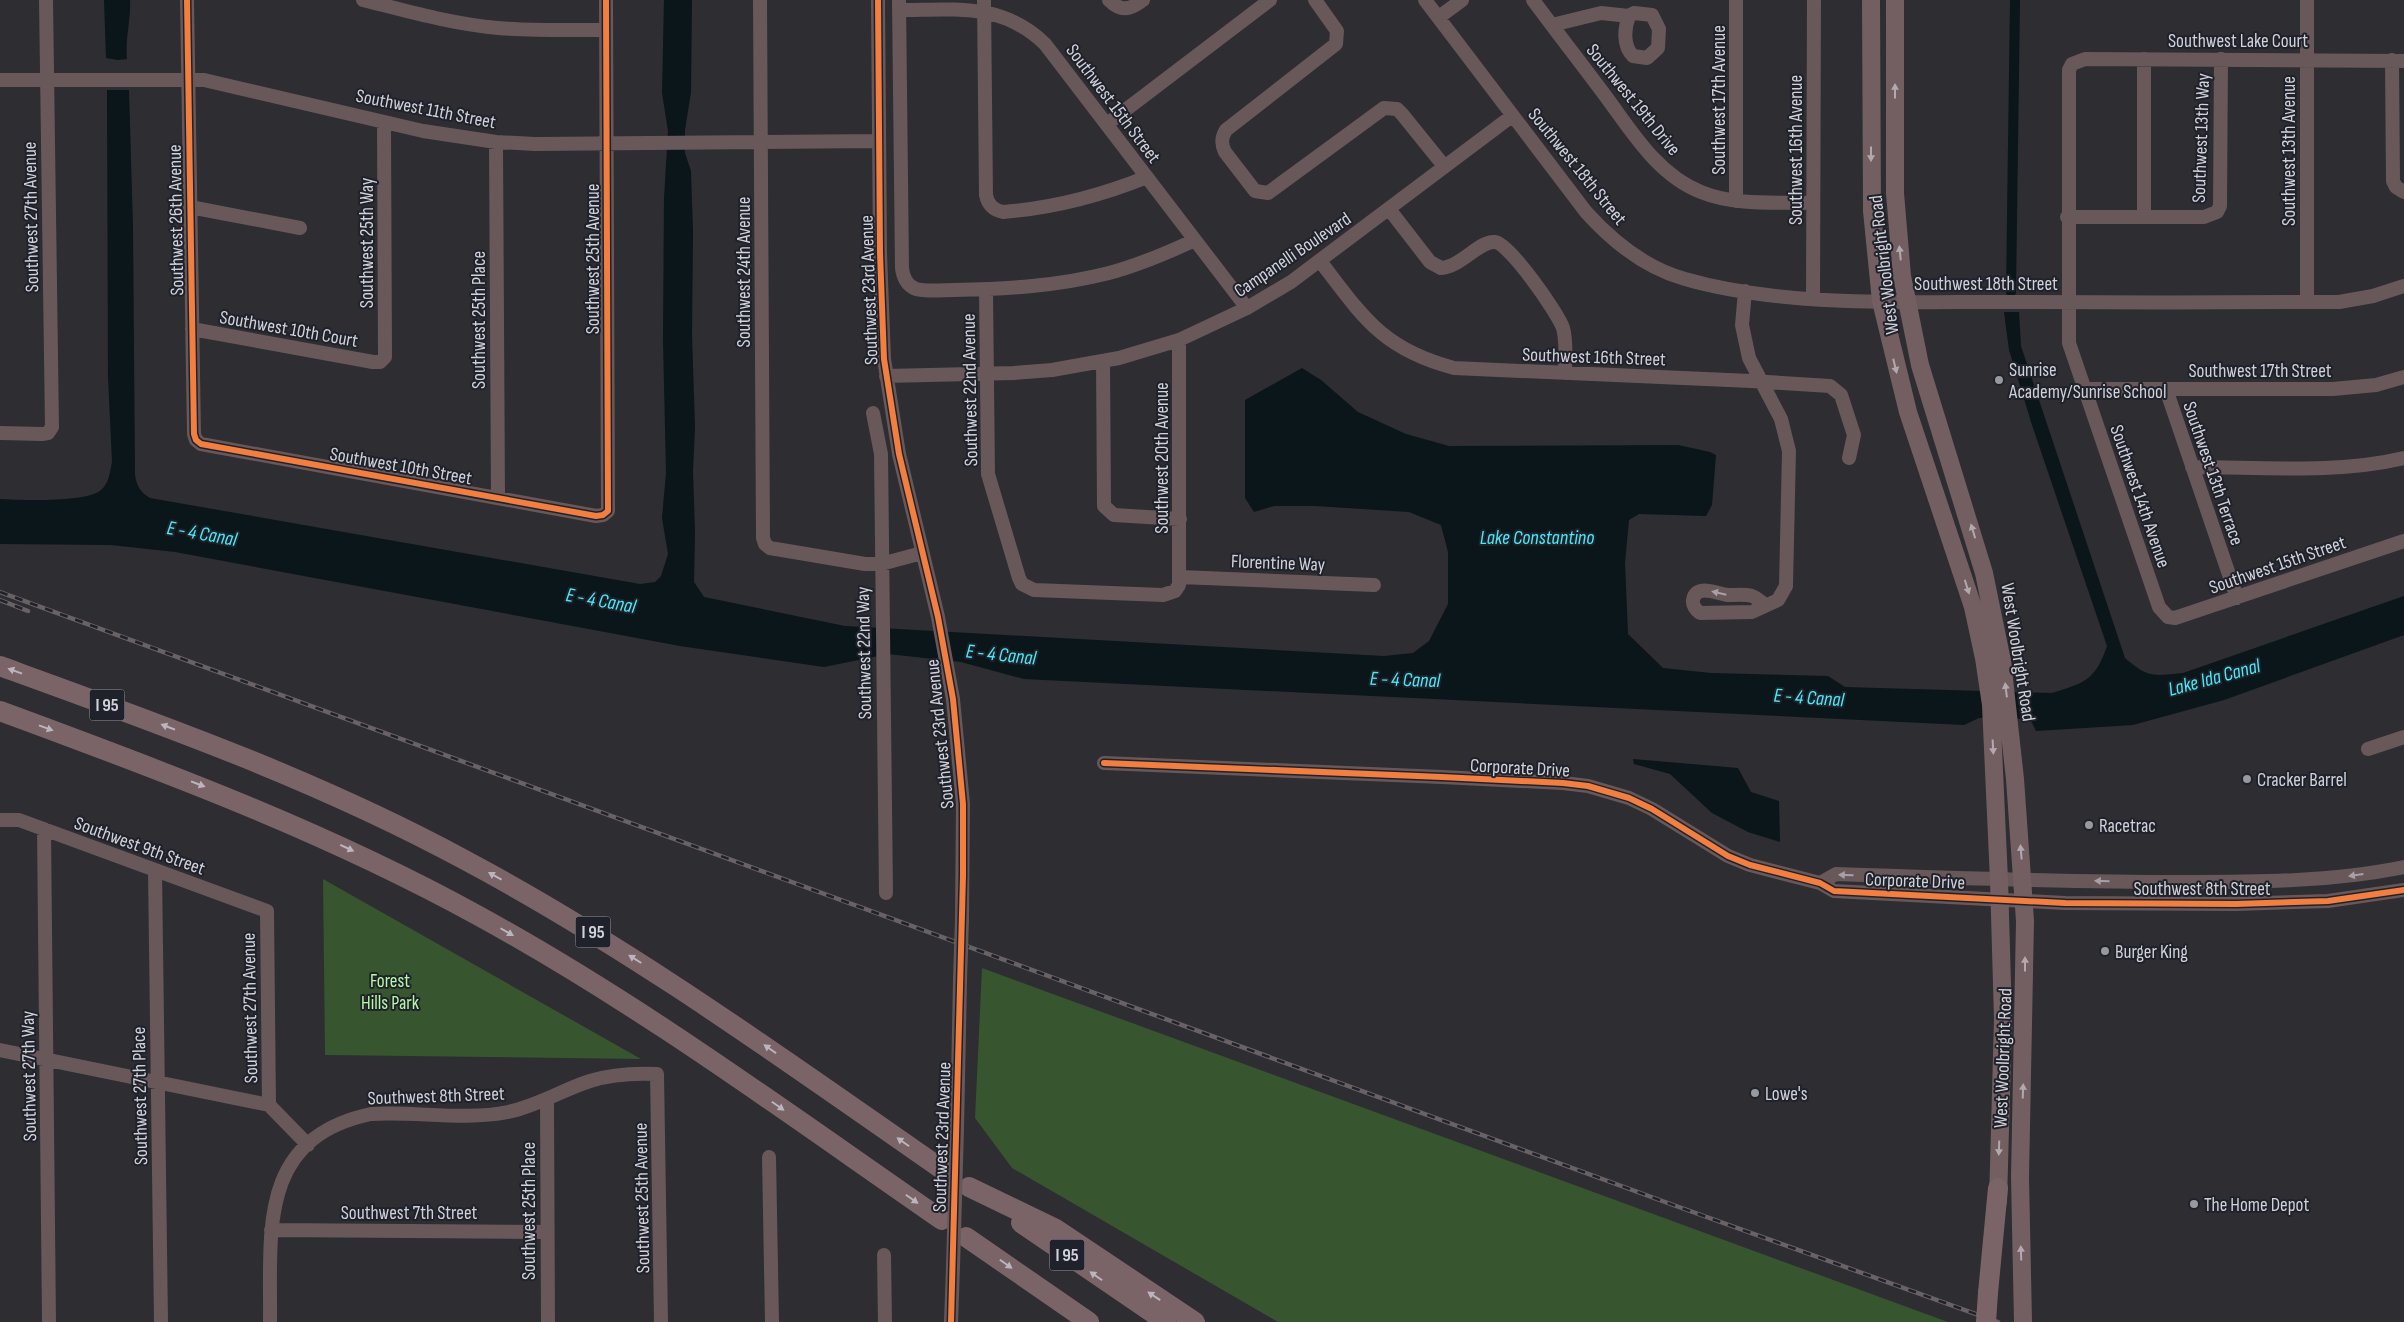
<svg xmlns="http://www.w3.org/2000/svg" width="2404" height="1322" font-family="'Sofia Sans Condensed',sans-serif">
<rect width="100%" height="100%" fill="#2d2d32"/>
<path fill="#37552f" d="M 323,879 L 641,1059 L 325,1055 Z
M 982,968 L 1948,1322 L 1278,1322 L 1012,1168 L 975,1118 Z"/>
<path fill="#0a1619" d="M 104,0 L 130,0 C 131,20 125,38 127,59 L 118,60 L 106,58 Z
M 664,0 L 692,0 L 691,92 L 685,130 L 685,153 L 691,171 L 693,232 L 692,335 L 695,427 L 693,472 L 695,532 L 694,582 L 704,597 L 845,626 L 1384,656 L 1413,653 L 1429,641 L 1448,604 L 1448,552 L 1441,525 L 1409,512 L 1315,506 L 1274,506 L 1254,512 L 1245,498 L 1245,400 L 1302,368 L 1321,380 L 1358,412 L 1406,434 L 1449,446 L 1678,445 L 1710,452 L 1716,455 L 1712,505 L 1706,516 L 1639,514 L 1629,520 L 1625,563 L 1628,634 L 1663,668 L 1711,673 L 1828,676 L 1845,687 L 2052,693 C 2084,683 2095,681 2107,646 L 2032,425 L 2009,350 L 2004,312 L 2019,312 L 2021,346 L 2125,658 C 2148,678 2153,676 2183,673 L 2404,596 L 2404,635 L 2224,700 L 2133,725 L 2036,731 L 2030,719 L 1979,718 L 1964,725 L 1024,679 L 961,662 L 888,654 L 824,667 L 680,646 L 175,552 L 111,545 L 0,544 L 0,499 C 21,500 86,503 101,490 C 109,483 110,472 112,462 L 108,377 L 107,90 L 129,90 L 133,228 L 135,474 C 136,485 140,492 150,498 L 640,584 L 655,582 L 661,576 L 668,554 L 662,518 L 666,473 L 663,340 L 664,198 L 668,131 L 662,93 Z
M 1633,759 L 1738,768 L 1751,792 L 1779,801 L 1780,842 L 1748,832 L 1712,813 L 1670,774 L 1634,764 Z"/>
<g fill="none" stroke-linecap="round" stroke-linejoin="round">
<path stroke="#0a1619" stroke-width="10" d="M 2011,292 L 2015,0"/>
<path stroke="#68585a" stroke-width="14" d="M 187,0 L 194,434 L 196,440 L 201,444 L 596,516 L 603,515 L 608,511 L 606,0
M 363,0 C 407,11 452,24 498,28 C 534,31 570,30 606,30
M 760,0 L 763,538 L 765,544 L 770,548 L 865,564 L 881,564 L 922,553
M 878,0 L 880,253 L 884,359 L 899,454 L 938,617 L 953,699 L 963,804 L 962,919
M 899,0 L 902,268 C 903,277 907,286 916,289 C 927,292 943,290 954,290 C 1007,289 1058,286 1109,273 C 1139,265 1167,253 1195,240
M 984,0 L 986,195 C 988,205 993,210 1003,212 C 1054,208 1100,196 1147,177
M 1109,0 C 1121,12 1130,10 1143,0
M 1315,0 L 1337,31 L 1336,44 L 1226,130 C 1221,138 1221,144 1225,152 L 1255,191 L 1268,193 L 1384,108 L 1397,109 L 1402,114 L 1444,166
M 1425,0 L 1586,212 C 1613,242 1645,268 1685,279 C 1779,306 1894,302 1992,302 C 2108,302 2223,303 2339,302 L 2373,296 L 2404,286
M 1533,0 C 1556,31 1580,62 1604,94 C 1631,130 1657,175 1701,192 C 1735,206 1777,202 1813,203
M 899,10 C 954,10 1002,2 1045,44 L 1247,308
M 1634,13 L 1652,15 L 1659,29 L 1658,48 L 1647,58 L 1633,56 C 1623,46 1624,29 1629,16 Z
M 1439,17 L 1462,0
M 1552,25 L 1601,13 L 1629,16
M 2392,60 L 2393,181 L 2396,187 L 2404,192
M 2404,61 L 2085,59 L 2072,64 L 2069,70 L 2069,343 L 2159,607 L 2168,617 L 2175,618 L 2404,541
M 0,80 L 204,80 L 423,131 L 496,142 L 535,144 L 879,141
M 1107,124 L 1270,0
M 496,142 L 498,498
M 1736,201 L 1736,0
M 190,207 L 300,228
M 1389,209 L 1430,262 L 1441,268 C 1461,267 1480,240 1495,242 C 1509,243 1558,313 1563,328 C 1567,342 1565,359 1565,373
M 2067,217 L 2204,217 L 2217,212 L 2220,206 L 2221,59
M 2144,217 L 2144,59
M 1320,261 C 1363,317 1382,349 1454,368 L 1751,381 L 1830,386 L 1841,395 L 1854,435 L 1849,458
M 986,289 L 988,474 L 1019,578 L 1022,584 L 1034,590 L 1163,595 L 1175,591 L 1179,585 L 1179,340
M 1745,291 L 1742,325 L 1749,358 L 1781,419 L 1789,451 L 1786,586 L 1778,600 L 1752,612 L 1700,613 C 1696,610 1692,605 1693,600 C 1696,583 1717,594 1728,595 C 1735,595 1745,594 1752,596 C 1756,597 1761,602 1765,605
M 1813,299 L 1814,0
M 2307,302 L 2307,0
M 192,329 L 373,362 L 380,362 L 385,357 L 384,122
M 1103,361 L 1104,506 L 1114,515 L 1180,519
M 886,376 L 1014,373 L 1052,370 L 1119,358 L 1179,340 L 1247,308 L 1291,282 L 1512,116
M 2084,389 L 2333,389 L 2376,385 L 2404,377
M 2166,389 L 2237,598
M 873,413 L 881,454 L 886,893
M 0,433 L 42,434 L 48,433 L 52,427 L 46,0
M 2192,467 C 2261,467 2337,474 2404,458
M 1180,577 L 1374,585
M 2368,749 L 2404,737
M 1104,763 L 1442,777 L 1563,783 L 1588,786 L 1629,798 L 1652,809 L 1728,856 L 1750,865 L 1820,883 L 1834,891 L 2065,903 L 2236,904 L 2328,901 L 2404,890
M 0,820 L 19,820 L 267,911 L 269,1105
M 44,829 L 49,1322
M 155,870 L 161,1322
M 1820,883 L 1836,874 C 1951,878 2066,882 2181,882 C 2256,882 2330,882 2404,867
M 0,1050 L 269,1105 L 308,1145
M 547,1100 L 548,1322
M 957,1129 L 960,980
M 769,1157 L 772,1322
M 271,1230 L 547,1232
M 884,1255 L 885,1322
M 270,1322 C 271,1232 257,1138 371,1114 C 416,1111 463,1121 508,1112 C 537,1106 562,1090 590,1081 C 612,1074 634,1073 657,1074 L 661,1322
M 951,1322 L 953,1267"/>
<path stroke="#735f62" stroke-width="18" d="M 1871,0 L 1872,211 L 1881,301 L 1908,412 L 1973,607 L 1984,658 L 1991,705 L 1999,880 L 2003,1019 L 1998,1202
M 1895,0 L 1895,193 L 1902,276 L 1920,365 L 1984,573 L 2002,661 L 2015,779 L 2025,921 L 2020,1177 L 2023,1322"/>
<path stroke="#7a6468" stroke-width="20" d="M 0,666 C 157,723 315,779 463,859 C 632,949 786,1061 943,1170
M 0,711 C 163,771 324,831 477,915 C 640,1004 790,1115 942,1220
M 969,1187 L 1056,1229 L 1195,1322
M 1021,1223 L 1166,1322
M 966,1237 L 1089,1322
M 1988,1293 L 1998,1188"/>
<defs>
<path id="rail" d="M 0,592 L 1665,1202 L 1998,1322
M 0,600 L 28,611"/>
</defs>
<use href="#rail" stroke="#696265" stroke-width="4.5"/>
<use href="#rail" stroke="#20222b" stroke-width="2.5" stroke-dasharray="8" stroke-linecap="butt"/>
<path stroke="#68585a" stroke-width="14" d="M 960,980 L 962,919
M 953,1267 L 957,1129"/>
<path stroke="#7a6468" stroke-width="20" d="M 1986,1322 L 1988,1293"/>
<defs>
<path id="cycleway" d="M 187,0 L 194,434 L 196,440 L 201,444 L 596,516 L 603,515 L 608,511 L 606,0
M 878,0 L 880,253 L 884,359 L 899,454 L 938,617 L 953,699 L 963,804 L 963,876 L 951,1322
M 1104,763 L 1442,777 L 1563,783 L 1588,786 L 1629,798 L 1652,809 L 1728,856 L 1750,865 L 1820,883 L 1834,891 L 2065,903 L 2236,904 L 2328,901 L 2404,890"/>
</defs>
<use href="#cycleway" stroke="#20222b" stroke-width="9"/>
<use href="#cycleway" stroke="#f27e40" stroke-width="6"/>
</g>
<defs><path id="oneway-solid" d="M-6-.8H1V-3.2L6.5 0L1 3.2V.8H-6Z" transform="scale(1.25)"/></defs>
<g fill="#b0aaaf">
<use href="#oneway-solid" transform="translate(1895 91) rotate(-90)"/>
<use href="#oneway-solid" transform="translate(1871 154) rotate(90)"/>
<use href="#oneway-solid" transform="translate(1900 253) rotate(-96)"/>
<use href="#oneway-solid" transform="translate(1895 366) rotate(76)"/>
<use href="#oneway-solid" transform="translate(1973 531) rotate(-107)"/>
<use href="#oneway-solid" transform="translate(1967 587) rotate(73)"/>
<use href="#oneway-solid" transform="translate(2006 690) rotate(-97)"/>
<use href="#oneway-solid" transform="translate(1993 747) rotate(87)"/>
<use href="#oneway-solid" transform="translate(2021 852) rotate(-95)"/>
<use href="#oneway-solid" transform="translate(2025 964) rotate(-90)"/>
<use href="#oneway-solid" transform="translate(2023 1091) rotate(-88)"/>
<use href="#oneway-solid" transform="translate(1999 1148) rotate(92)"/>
<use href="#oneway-solid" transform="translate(2021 1253) rotate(-92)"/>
</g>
<g fill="#a7a1a6">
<use href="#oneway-solid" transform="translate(1719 593) rotate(-167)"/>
<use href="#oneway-solid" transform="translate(1846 875) rotate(-178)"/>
<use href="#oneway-solid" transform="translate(2356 875) rotate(172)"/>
<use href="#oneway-solid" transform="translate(2102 881) rotate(-178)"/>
</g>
<g fill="#bbb6bd">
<use href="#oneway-solid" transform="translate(15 671) rotate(-160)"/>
<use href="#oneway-solid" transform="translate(168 727) rotate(-159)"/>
<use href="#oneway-solid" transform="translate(46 728) rotate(20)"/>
<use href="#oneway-solid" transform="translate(198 784) rotate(21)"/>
<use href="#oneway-solid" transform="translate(347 848) rotate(25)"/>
<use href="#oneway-solid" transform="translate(495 876) rotate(-151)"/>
<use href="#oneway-solid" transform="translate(507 932) rotate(30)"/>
<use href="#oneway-solid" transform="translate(635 959) rotate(-148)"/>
<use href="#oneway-solid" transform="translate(770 1049) rotate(-145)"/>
<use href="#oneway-solid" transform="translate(778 1106) rotate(35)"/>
<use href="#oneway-solid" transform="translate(903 1142) rotate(-145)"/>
<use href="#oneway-solid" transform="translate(912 1199) rotate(35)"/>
<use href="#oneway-solid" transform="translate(1006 1264) rotate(35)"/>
<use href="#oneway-solid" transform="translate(1096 1276) rotate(-145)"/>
<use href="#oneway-solid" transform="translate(1154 1296) rotate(-147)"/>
</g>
<g fill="#98989f" stroke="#20222b" stroke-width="2">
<circle cx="1999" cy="380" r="5"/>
<circle cx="2247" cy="779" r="5"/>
<circle cx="2089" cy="825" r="5"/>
<circle cx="2105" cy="951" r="5"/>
<circle cx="1755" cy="1093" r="5"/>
<circle cx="2194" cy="1204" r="5"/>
</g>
<g text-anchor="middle" stroke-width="4" stroke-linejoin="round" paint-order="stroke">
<g fill="#20222b" stroke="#9c9da5" stroke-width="1">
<rect x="89.5" y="689.5" width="35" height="31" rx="4"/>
<rect x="575.5" y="916.5" width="35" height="31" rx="4"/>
<rect x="1049.5" y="1239.5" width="35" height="31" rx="4"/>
</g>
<g font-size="18" font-weight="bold" fill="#d1d2d9">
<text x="107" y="711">I 95</text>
<text x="593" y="938">I 95</text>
<text x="1067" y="1261">I 95</text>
</g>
<g font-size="19" fill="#d1d2d9" stroke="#20222b">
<text x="2238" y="47">Southwest Lake Court</text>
<text transform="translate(1634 99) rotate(51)" y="7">Southwest 19th Drive</text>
<text transform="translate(1718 100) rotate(-90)" y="7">Southwest 17th Avenue</text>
<text transform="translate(1114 103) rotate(53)" y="7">Southwest 15th Street</text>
<text transform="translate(426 108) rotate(11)" y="7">Southwest 11th Street</text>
<text transform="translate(2200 138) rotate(-88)" y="7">Southwest 13th Way</text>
<text transform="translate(1795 150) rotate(-90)" y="7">Southwest 16th Avenue</text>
<text transform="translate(2288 151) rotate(-90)" y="7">Southwest 13th Avenue</text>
<text transform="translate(1578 166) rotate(51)" y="7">Southwest 18th Street</text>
<text transform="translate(30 217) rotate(-91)" y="7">Southwest 27th Avenue</text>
<text transform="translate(175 220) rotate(-91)" y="7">Southwest 26th Avenue</text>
<text transform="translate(366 243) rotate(-90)" y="7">Southwest 25th Way</text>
<text transform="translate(1292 254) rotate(-34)" y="7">Campanelli Boulevard</text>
<text transform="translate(592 259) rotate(-90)" y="7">Southwest 25th Avenue</text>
<text transform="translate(1883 265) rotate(-97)" y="7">West Woolbright Road</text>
<text transform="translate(743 272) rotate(-90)" y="7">Southwest 24th Avenue</text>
<text x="1986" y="290">Southwest 18th Street</text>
<text transform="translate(868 290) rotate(-92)" y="7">Southwest 23rd Avenue</text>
<text transform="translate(478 320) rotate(-90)" y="7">Southwest 25th Place</text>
<text transform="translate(289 328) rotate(10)" y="7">Southwest 10th Court</text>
<text transform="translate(1594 356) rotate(2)" y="7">Southwest 16th Street</text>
<text x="2260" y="377">Southwest 17th Street</text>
<text transform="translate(969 390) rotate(-91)" y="7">Southwest 22nd Avenue</text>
<text transform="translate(1161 458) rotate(-90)" y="7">Southwest 20th Avenue</text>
<text transform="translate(401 465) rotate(10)" y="7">Southwest 10th Street</text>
<text transform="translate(2214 473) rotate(71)" y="7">Southwest 13th Terrace</text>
<text transform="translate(2141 496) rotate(71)" y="7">Southwest 14th Avenue</text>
<text transform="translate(1278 562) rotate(2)" y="7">Florentine Way</text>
<text transform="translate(2277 564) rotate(-19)" y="7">Southwest 15th Street</text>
<text transform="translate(2019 652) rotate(81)" y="7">West Woolbright Road</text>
<text transform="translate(863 653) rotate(-91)" y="7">Southwest 22nd Way</text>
<text transform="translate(939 734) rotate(-96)" y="7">Southwest 23rd Avenue</text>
<text transform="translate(1520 767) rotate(3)" y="7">Corporate Drive</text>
<text transform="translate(140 845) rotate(20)" y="7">Southwest 9th Street</text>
<text transform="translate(1915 880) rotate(2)" y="7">Corporate Drive</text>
<text x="2202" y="895">Southwest 8th Street</text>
<text transform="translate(249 1008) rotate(-91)" y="7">Southwest 27th Avenue</text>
<text transform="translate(2002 1058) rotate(-88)" y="7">West Woolbright Road</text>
<text transform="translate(28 1076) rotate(-91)" y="7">Southwest 27th Way</text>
<text transform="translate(436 1095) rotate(-2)" y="7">Southwest 8th Street</text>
<text transform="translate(139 1096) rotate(-91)" y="7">Southwest 27th Place</text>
<text transform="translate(941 1137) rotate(-88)" y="7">Southwest 23rd Avenue</text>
<text transform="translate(641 1198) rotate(-91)" y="7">Southwest 25th Avenue</text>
<text transform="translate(528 1211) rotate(-90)" y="7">Southwest 25th Place</text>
<text x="409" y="1219">Southwest 7th Street</text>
</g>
<g font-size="19" fill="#d1d2d9" stroke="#20222b" text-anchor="start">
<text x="2009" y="376">Sunrise<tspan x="2009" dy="22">Academy/Sunrise School</tspan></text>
<text x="2257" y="786">Cracker Barrel</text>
<text x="2099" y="832">Racetrac</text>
<text x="2115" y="958">Burger King</text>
<text x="1765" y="1100">Lowe's</text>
<text x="2204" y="1211">The Home Depot</text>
</g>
<g font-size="19" fill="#b5faa3" stroke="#20222b">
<text x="390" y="987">Forest<tspan x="390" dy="22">Hills Park</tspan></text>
</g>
<g font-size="20" font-style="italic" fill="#44ecfb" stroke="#20222b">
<text transform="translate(202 533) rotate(10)" y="7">E - 4 Canal</text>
<text x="1537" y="544">Lake Constantino</text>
<text transform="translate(601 600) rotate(10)" y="7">E - 4 Canal</text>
<text transform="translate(1001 654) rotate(6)" y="7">E - 4 Canal</text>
<text transform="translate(2214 677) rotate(-15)" y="7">Lake Ida Canal</text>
<text transform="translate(1405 679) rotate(2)" y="7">E - 4 Canal</text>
<text transform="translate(1809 697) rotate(4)" y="7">E - 4 Canal</text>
</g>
</g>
</svg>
